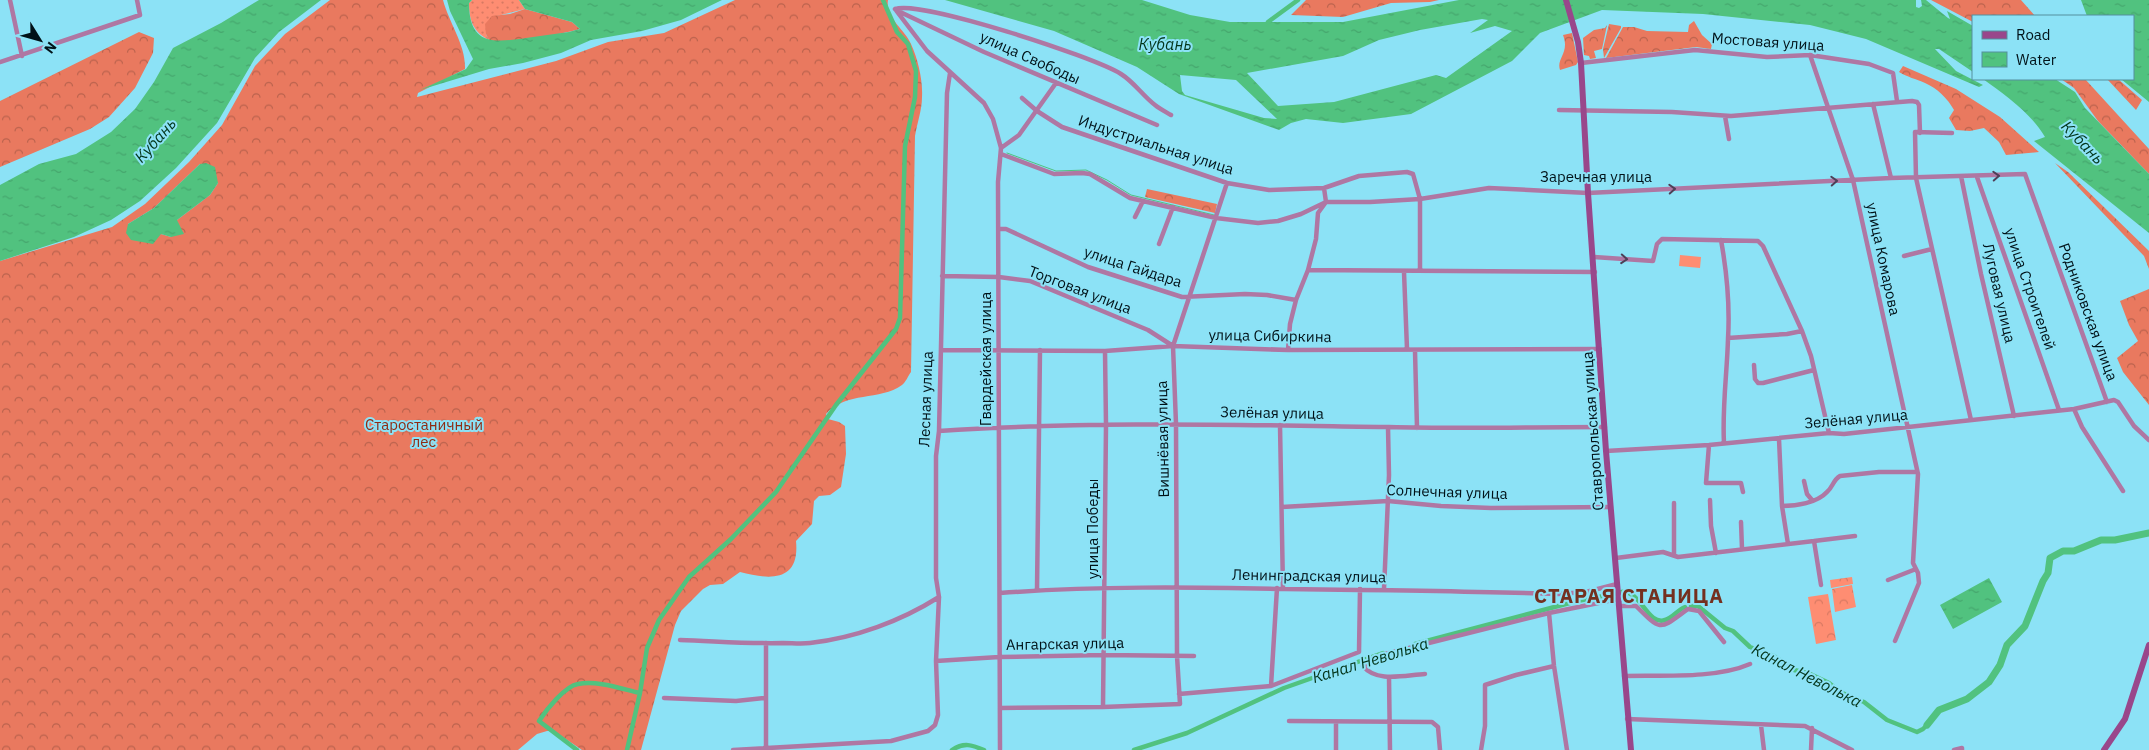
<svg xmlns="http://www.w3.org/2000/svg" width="2149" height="750" font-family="'IBM Plex Sans',sans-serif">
<defs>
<pattern id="grass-dots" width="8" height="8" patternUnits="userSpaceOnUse" patternTransform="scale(1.25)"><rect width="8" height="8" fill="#fe8d72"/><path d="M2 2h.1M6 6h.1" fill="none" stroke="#d87962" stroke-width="1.8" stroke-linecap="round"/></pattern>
<pattern id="forest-crowns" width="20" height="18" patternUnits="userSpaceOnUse" patternTransform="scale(1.25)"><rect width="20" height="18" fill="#e9795f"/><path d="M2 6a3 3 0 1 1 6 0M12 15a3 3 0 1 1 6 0" fill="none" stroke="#ba624d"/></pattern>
<pattern id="park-crowns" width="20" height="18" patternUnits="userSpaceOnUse" patternTransform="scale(1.25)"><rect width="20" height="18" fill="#fe8d72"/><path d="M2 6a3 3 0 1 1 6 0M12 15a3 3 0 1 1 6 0" fill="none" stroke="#d87962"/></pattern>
<pattern id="water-ripples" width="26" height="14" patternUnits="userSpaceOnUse" patternTransform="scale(1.25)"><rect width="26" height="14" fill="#51c27f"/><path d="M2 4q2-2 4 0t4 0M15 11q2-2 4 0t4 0" fill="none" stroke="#45a66d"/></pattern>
</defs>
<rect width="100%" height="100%" fill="#8ce2f6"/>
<path fill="url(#grass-dots)" d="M 472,0 L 519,0 L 525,9 L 497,16 L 486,34 L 489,40 C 473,32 469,20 469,3 Z"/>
<path fill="url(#forest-crowns)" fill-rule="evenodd" d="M 330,0 L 443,0 C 449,23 466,45 465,69 L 418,93 L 417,97 L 556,61 L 608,42 L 664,33 L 735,0 L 888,0 C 885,18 905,29 911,44 C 918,59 923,81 922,97 C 922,110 917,123 915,136 L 911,372 C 908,376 906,382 902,385 C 880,401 846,391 826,414 L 828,419 L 839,422 L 845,426 L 846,454 L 841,487 L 830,495 L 819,496 L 814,501 L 812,524 L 796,541 C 800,582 770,580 740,572 L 723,584 L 710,585 L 703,589 L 681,611 L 675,625 L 641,750 L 582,750 L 554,731 L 547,731 L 537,734 L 518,750 L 0,750 L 0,261 L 112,227 L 145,204 L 189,162 L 222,125 L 255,66 L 285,34 ZM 200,164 L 218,183 L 210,195 L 177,220 L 171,237 L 128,224 L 154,208 Z
M 1306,0 L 1439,0 L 1430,2 L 1391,3 L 1343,17 L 1291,15 Z
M 1931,0 L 2021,0 L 2035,16 L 1973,16 L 1973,22 Z
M 525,9 L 572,22 L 580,29 C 562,34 506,45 489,40 L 486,34 L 485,24 L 492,16 L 510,14 Z
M 1694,21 L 1702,35 L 1712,44 L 1711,49 L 1696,47 L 1606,58 L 1623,27 L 1634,27 L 1647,31 L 1688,32 L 1689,25 Z
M 1609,24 L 1621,26 L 1621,28 L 1604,58 L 1603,49 Z
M 1607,25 L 1602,49 L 1594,51 L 1596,58 L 1590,59 L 1589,56 L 1584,55 L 1583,38 L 1594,30 L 1605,28 Z
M 139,32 L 154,38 L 153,53 L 135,88 L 109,117 L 90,129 L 0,167 L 0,101 Z
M 1572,33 L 1578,62 L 1576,65 L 1560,70 C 1556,58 1570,53 1563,35 Z
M 1903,66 L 1956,89 L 2000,117 L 2039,152 L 2006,155 L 1999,142 L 1984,128 L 1970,131 L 1956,130 L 1949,118 L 1954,110 C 1948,99 1937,88 1925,83 C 1916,79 1907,77 1899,72 Z
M 2061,79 L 2085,79 L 2149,149 L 2149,174 L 2098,121 L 2074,88 Z
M 2107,79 L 2118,79 L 2142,100 L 2136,110 Z
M 2055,163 L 2068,172 L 2149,251 L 2149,269 L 2144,256 Z
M 1147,189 L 1217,204 L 1215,213 L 1145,197 Z
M 2149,289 L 2149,405 L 2123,372 L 2117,358 L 2138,341 L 2129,325 L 2120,301 Z"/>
<path fill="url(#park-crowns)" d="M 1852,577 L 1853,584 L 1831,588 L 1830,580 Z
M 1852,585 L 1856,607 L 1835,612 L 1832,589 Z
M 1828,594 L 1836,640 L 1816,644 L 1808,597 Z"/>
<path fill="#fe8d72" d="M 1680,255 L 1701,257 L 1700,268 L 1679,266 Z"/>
<path fill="url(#water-ripples)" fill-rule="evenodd" d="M 259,0 L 321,0 L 279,32 L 255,58 L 217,123 L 176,168 L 140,201 L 111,220 L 74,237 L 0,261 L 0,185 L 39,164 L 76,154 L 111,132 L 135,109 L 154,82 L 173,48 L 221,23 Z
M 447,0 L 472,0 L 469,3 C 469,45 493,43 526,38 C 540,36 554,34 569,32 L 580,29 L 572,22 L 525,9 L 519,0 L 722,0 L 681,20 L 642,31 L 591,40 L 561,53 L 523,63 L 489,69 L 420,90 L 466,69 L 473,59 L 450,11 Z
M 945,0 L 1142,0 L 1190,15 L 1230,22 L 1343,22 L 1459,0 L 1916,0 L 1916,7 L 1919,8 L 1922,6 L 1921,0 L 1926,0 L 1948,18 L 1950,19 L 1947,11 L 1973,26 L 1973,72 L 1939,49 L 1935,49 L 1956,71 L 1983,85 L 1979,87 L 1866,39 L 1810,25 L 1703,14 L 1602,10 L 1540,33 L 1512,61 L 1411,114 L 1343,123 L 1306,119 L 1291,123 L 1279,130 L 1179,94 L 1137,67 L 1054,31 ZM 1482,19 L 1488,20 L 1470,33 L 1495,26 L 1512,31 L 1446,78 L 1436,75 L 1334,102 L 1278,106 L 1247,73 L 1343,56 L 1379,40 L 1420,30 ZM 1180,75 L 1236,80 L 1277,119 L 1264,118 L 1185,95 L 1182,91 Z
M 2081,0 L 2149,0 L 2149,102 L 2121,79 L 2133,79 L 2133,16 L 2087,16 Z
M 1983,79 L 2055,79 L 2075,92 L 2085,108 L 2149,174 L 2149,233 L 2034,141 L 2045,137 C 2031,113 2005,95 1983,79 Z
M 206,163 L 215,167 L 218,183 L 210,195 L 177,220 L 184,234 L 171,237 L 161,234 L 153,244 L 131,240 L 126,233 L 128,224 L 154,208 L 200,164 Z
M 1989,578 L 2002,602 L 1953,629 L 1940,605 Z"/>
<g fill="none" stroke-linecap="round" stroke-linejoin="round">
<path stroke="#51c27f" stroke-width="1" d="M 1007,153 L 1056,171 L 1086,170 L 1107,180 L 1131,195 L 1214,215"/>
<path stroke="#51c27f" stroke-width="4.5" d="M 1268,22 L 1298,0
M 1621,592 C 1641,589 1647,626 1665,620 C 1673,618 1677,610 1685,607
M 1691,606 L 1698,606 L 1725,628 L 1733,631 L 1750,647 L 1774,656 L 1794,670 L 1808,673 L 1829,683 L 1840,692 L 1864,702 L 1887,720 L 1917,732 L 1923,729 L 1927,725
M 1415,644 L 1577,601 L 1614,594
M 577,750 L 539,721 C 546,710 565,686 578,684 C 597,680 622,689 640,693
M 627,750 L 640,693 L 647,648 L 659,620 L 689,577 L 731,539 L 776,492 L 836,405 L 896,329 L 900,318 L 905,146 L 915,97 L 916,71 L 908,44 L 897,32 L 883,0
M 952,750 C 964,742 972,745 984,750
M 1134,750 L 1187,733 L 1284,688 L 1383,653"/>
<path stroke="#51c27f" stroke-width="7" d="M 1927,725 L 1939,710 L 1967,699 L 1989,682 L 2000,665 L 2007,645 L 2025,626 L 2043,581 L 2048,573 L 2050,558 L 2063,551 L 2074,551 L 2101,540 L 2115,540 L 2149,533"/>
<path stroke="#af77a3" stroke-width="4.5" d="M 10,0 L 22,56
M 895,9 L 927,51 L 984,103 L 993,119 L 1001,148 L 998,182 L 1000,749
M 895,9 C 920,0 1092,56 1121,74 C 1134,82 1143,96 1155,105 C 1160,109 1166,112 1171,115
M 896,10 L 984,52 L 1157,125
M 1810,55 L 1853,180 L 1918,474 L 1913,563 L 1918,573 L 1919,583 L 1895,641
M 0,62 L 140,15 L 137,0
M 1581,63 L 1695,50 L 1767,57 L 1810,55 L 1869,64 L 1893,73 L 1897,101
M 1022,98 L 1037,111 L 1062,127 L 1227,183 L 1269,190 L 1324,188 L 1359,176 L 1407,172 L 1413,174 L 1420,199 L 1420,271
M 1873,104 L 1891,178
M 1559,110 L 1672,112 L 1731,116 L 1912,101 L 1917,102 L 1919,105 L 1920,133
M 1725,116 L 1729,139
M 1952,133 L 1915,132 L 1916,178 L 1971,420
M 1001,148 L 1019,135 L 1056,83
M 1001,154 L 1054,174 L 1082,173 L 1090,174 L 1130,198 L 1216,218 L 1258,223 L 1278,221 L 1301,214 L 1326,202 L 1370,202 L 1420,199 L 1489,188 L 1588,193 L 1891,178 L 2025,174 L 2107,402
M 1961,176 L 1981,274 L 2014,416
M 1977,177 L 2059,410
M 1135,217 L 1143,201
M 999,229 L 1006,229 L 1088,267 L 1182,297 L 1245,294 L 1267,295 L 1296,300
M 1721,240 C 1727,273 1730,306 1728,339 C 1727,374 1722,408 1724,443
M 1159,244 L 1173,207
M 1904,256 L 1932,249
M 1594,257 L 1653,261 L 1657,244 L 1662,239 L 1758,241 L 1763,246 L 1802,331 L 1811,356 L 1829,433
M 1308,270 L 1595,272
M 1404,272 L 1407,349
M 942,276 L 999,277 L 1030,281 L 1148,330 L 1173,346
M 1728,338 L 1787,334 L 1802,331
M 941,350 L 1105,351 L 1173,346 L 1288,350 L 1600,349
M 1288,350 L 1290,324 L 1296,300 L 1308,270 L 1316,239 L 1318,213 L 1326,202 L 1324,188
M 1415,351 L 1417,428
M 1754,365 L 1755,379 L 1758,383 L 1763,383 L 1814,370
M 2074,409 L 2082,427 L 2123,491
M 1280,425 L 1283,589
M 939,431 C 1089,421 1239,425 1389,427 C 1461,429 1533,427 1605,427
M 1779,439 L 1782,506 L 1788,544
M 1709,445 L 1706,483 L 1741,483 L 1743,492
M 1606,451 L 1709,445 L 1829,433 L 1844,434 L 2074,409 L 2114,400 L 2118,402 L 2134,426 L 2149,440
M 1804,481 L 1807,494 L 1812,500
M 1710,500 L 1711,526 L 1716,553
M 1674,503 L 1674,555
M 1782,506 C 1796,506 1817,503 1827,492 C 1833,487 1833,480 1840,476 L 1879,472 L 1917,472
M 1282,507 L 1388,501 L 1441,506 L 1491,508 L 1611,507
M 1741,522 L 1742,549
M 1814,541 L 1855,536
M 1616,558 L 1663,552 L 1678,557 L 1814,541 L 1821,585
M 1888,580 L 1916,569
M 1384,589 L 1389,475 L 1388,427
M 1037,590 L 1040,350
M 1000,593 C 1095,586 1190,587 1285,589 C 1376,590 1467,591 1558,594 L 1586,592 L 1617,584
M 1619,606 L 1636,606 C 1662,632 1659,630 1688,609 L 1699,611 L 1724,642
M 1549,613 L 1554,666 L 1567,750
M 680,640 C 714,641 749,644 783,643 C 792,643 801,644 810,643 C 855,638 901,621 939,597
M 766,643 L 766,747
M 936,661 L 999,657 L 1103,655 L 1194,656
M 1425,674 C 1405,675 1376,683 1363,666 L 1381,655 L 1549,613 L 1618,599
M 1624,676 C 1661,675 1716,679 1750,664
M 1389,677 L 1390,750
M 1271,686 L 1277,588
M 1179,694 L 1271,686 L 1359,652 L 1360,589
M 664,698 L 736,701 L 765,698
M 1103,707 L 1106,425 L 1105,351
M 1000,708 L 1103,707 L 1180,704 L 1177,656 L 1176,424 L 1173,346 L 1227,183
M 1627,719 L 1805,726 L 1852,750
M 1289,721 L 1432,722 L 1438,727 L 1440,750
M 1336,722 L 1336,750
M 1761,725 L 1764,750
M 733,750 L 891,741 L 928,731 L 935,725 L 938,715 L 936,661 L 939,597 L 936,578 L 936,456 L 939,431 L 947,93 L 950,73
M 1481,750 L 1485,726 L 1485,685 L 1516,675 L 1554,666
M 1811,750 L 1812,728
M 1954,750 L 1962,748 L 1962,750"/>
<path stroke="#99478b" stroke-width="6" d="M 1566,0 L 1578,42 L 1581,63 L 1588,193 L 1606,451 L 1631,750
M 2104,750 L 2125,719 L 2149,645"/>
</g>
<defs><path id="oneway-chevron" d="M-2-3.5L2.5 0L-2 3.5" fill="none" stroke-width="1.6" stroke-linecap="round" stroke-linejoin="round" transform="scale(1.25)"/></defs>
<g stroke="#4f3f57">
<use href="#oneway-chevron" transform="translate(1996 176) rotate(-3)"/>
<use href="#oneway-chevron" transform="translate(1834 181) rotate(-3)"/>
<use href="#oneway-chevron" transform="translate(1672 189) rotate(-3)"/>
<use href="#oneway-chevron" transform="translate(1624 259) rotate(4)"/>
</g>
<g text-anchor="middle" stroke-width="4" stroke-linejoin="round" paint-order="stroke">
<g font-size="15" fill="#001218" stroke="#8ce2f6">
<text transform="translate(1768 42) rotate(4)" y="5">Мостовая улица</text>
<text transform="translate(1030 58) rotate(24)" y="5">улица Свободы</text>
<text transform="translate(1156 145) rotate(18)" y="5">Индустриальная улица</text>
<text x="1596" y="182">Заречная улица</text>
<text transform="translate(1883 259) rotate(78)" y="5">улица Комарова</text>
<text transform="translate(1133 267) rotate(18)" y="5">улица Гайдара</text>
<text transform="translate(2030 289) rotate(71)" y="5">улица Строителей</text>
<text transform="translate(1080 290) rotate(21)" y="5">Торговая улица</text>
<text transform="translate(1999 293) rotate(77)" y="5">Луговая улица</text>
<text transform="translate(2088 312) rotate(70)" y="5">Родниковская улица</text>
<text transform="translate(1270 336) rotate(1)" y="5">улица Сибиркина</text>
<text transform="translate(986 359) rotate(-90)" y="5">Гвардейская улица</text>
<text transform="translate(926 399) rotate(-88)" y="5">Лесная улица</text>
<text transform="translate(1272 413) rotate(1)" y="5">Зелёная улица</text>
<text transform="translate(1856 419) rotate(-5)" y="5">Зелёная улица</text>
<text transform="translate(1593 431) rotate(-94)" y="5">Ставропольская улица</text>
<text transform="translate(1163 439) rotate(-91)" y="5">Вишнёвая улица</text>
<text transform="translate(1447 492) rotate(2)" y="5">Солнечная улица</text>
<text transform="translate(1093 529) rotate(-90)" y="5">улица Победы</text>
<text transform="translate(1309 576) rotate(1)" y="5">Ленинградская улица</text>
<text transform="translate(1065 644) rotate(-1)" y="5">Ангарская улица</text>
</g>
<g font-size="15" fill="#8e2b13" stroke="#8ce2f6">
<text x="424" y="430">Старостаничный<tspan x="424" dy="17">лес</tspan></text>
</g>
<g font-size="16" font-style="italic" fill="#03351a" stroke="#8ce2f6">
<text x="1165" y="50">Кубань</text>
<text transform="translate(155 140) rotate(-48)" y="6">Кубань</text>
<text transform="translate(2083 142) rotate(46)" y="6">Кубань</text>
<text transform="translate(1370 660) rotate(-17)" y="6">Канал Неволька</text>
<text transform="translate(1807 675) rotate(27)" y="6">Канал Неволька</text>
</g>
<g font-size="20" font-weight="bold" letter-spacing="1" fill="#743020" stroke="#8ce2f6">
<text x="1629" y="603">СТАРАЯ СТАНИЦА</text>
</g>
</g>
<rect x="1972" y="15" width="162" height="65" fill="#8ce2f6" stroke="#548f9d"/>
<rect x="1982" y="31" width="25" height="8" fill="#99478b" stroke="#548f9d"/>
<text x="2016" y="40" font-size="15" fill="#001218">Road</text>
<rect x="1982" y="52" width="25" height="15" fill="url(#water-ripples)" stroke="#548f9d"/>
<text x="2016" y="65" font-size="15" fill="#001218">Water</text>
<g transform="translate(40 40) rotate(127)" stroke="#8ce2f6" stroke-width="4" paint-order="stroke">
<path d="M0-4L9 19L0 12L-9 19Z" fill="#001218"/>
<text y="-8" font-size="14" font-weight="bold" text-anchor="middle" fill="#001218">N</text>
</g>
</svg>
